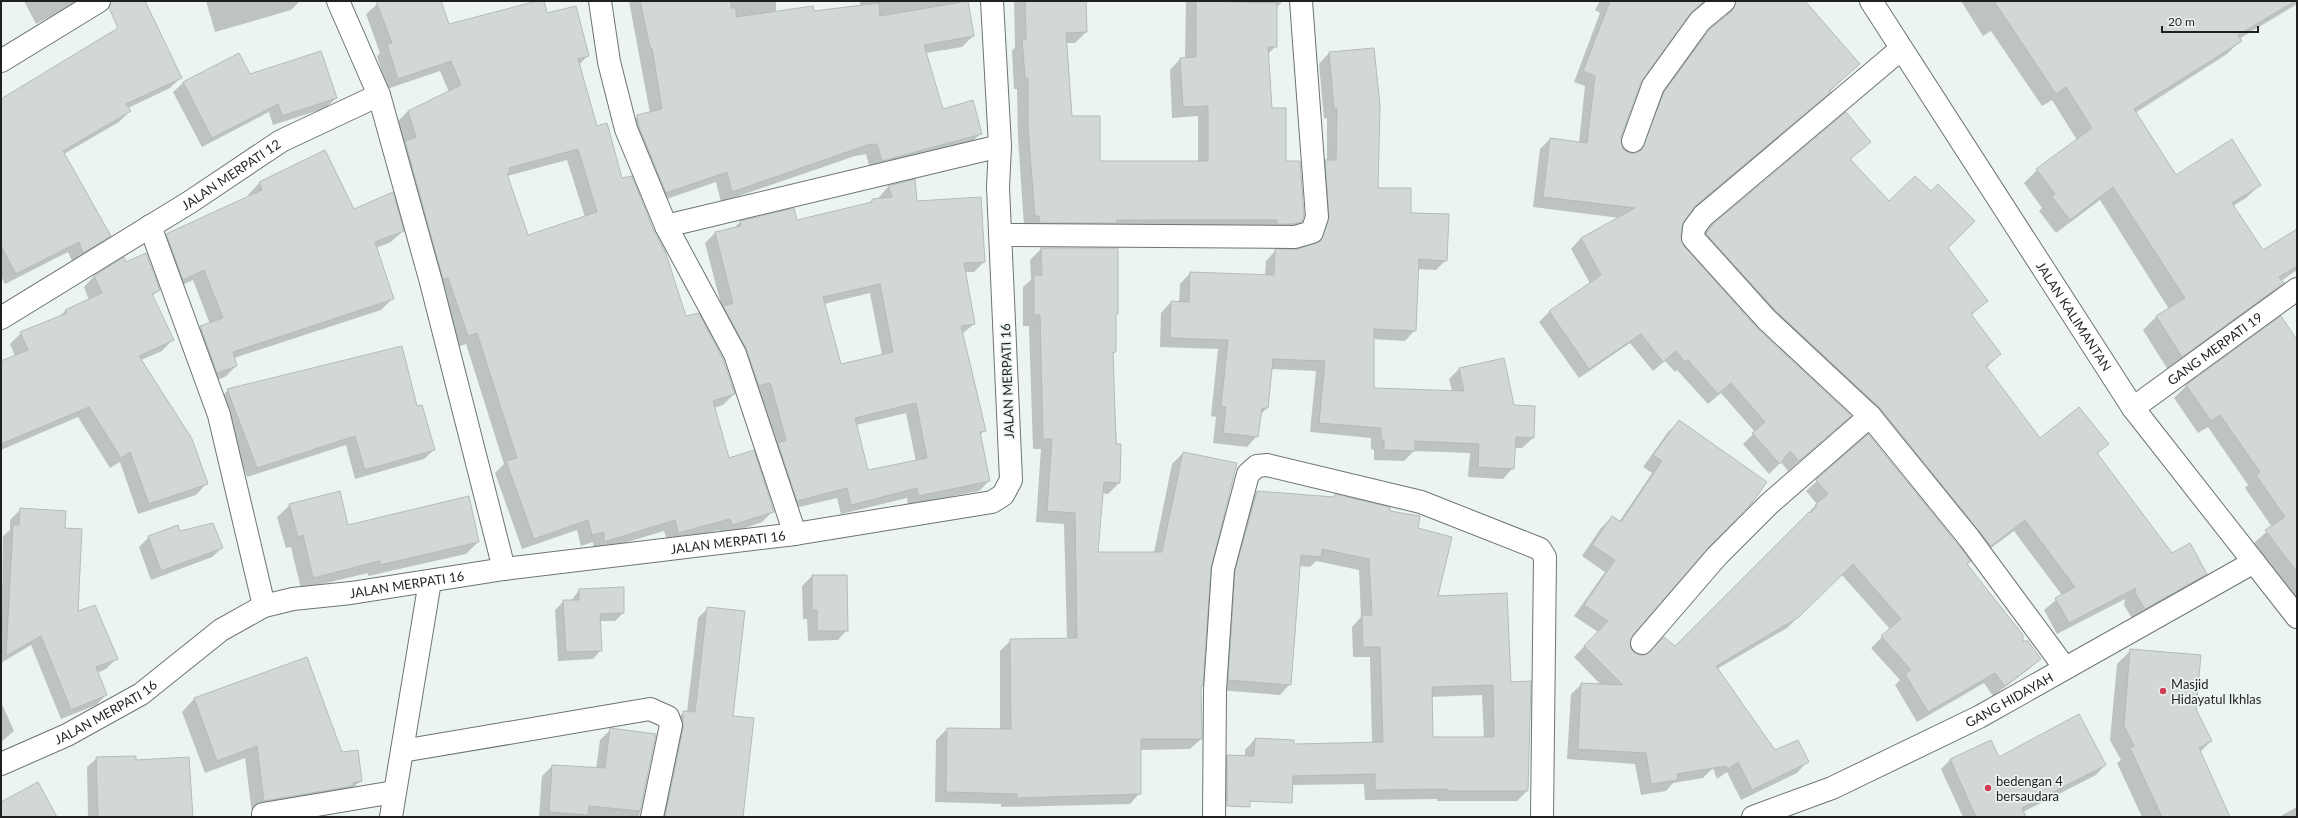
<svg xmlns="http://www.w3.org/2000/svg" width="2298" height="818" font-family="Lato,sans-serif">
<rect width="100%" height="100%" fill="#ecf4f0"/>
<path fill="#0003" fill-rule="evenodd" d="M 24,1 L 80,1 L 36,24 Z
M 206,1 L 300,1 L 291,10 L 215,32 Z
M 381,1 L 440,1 L 449,25 L 543,1 L 546,14 L 588,55 L 579,65 L 596,127 L 685,318 L 734,394 L 723,405 L 714,408 L 728,459 L 773,511 L 762,522 L 721,536 L 719,530 L 668,543 L 664,531 L 594,552 L 593,542 L 581,546 L 577,530 L 522,549 L 495,473 L 504,464 L 466,344 L 457,347 L 397,122 L 408,111 L 449,92 L 440,71 L 387,89 L 377,56 L 380,53 L 366,14 ZM 567,160 L 585,217 L 528,236 L 507,176 Z
M 629,1 L 776,1 L 776,13 L 813,12 L 860,6 L 860,1 L 959,1 L 973,36 L 962,47 L 926,53 L 942,110 L 981,133 L 970,144 L 871,172 L 866,154 L 855,156 L 721,202 L 716,182 L 655,203 L 627,127 L 638,116 L 650,113 Z
M 1014,1 L 1085,1 L 1086,32 L 1075,43 L 1066,43 L 1071,117 L 1099,162 L 1198,162 L 1198,116 L 1172,118 L 1170,70 L 1180,59 L 1185,58 L 1186,1 L 1283,1 L 1276,8 L 1276,46 L 1268,54 L 1271,109 L 1301,221 L 1290,232 L 1024,226 L 1018,138 L 1017,89 L 1014,89 L 1012,51 L 1015,47 Z
M 1600,1 L 1707,1 L 1687,17 L 1642,78 L 1620,137 L 1620,144 L 1628,154 L 1636,154 L 1654,103 L 1699,41 L 1726,16 L 1724,4 L 1720,1 L 1804,1 L 1858,64 L 1819,102 L 1692,210 L 1681,226 L 1680,237 L 1683,247 L 1758,330 L 1850,416 L 1788,471 L 1781,462 L 1769,474 L 1743,444 L 1755,432 L 1721,393 L 1708,404 L 1677,370 L 1675,372 L 1665,361 L 1653,371 L 1630,343 L 1579,378 L 1539,322 L 1549,312 L 1590,283 L 1571,249 L 1581,238 L 1620,218 L 1533,207 L 1540,149 L 1550,139 L 1579,143 L 1585,86 L 1574,82 L 1600,13 L 1595,10 Z
M 1961,1 L 2297,1 L 2297,4 L 2239,39 L 2240,41 L 2227,54 L 2135,113 L 2176,176 L 2260,185 L 2246,198 L 2233,206 L 2263,252 L 2297,230 L 2297,270 L 2281,281 L 2282,283 L 2269,297 L 2168,370 L 2143,330 L 2156,317 L 2169,309 L 2100,200 L 2056,233 L 2039,211 L 2042,208 L 2024,183 L 2037,170 L 2077,140 L 2052,100 L 2042,106 L 1991,31 L 1983,36 Z
M 1373,49 L 1377,189 L 1410,214 L 1446,260 L 1436,270 L 1417,269 L 1415,330 L 1405,341 L 1373,339 L 1373,389 L 1452,391 L 1449,379 L 1459,369 L 1503,359 L 1514,406 L 1534,407 L 1533,438 L 1522,448 L 1514,448 L 1513,468 L 1503,479 L 1468,477 L 1470,453 L 1414,451 L 1404,461 L 1374,460 L 1374,450 L 1371,449 L 1371,438 L 1310,432 L 1316,371 L 1271,369 L 1267,408 L 1260,415 L 1257,436 L 1247,447 L 1213,443 L 1216,417 L 1211,416 L 1218,349 L 1160,347 L 1161,313 L 1171,302 L 1179,303 L 1180,284 L 1190,273 L 1265,275 L 1266,261 L 1276,250 L 1295,250 L 1315,245 L 1319,232 L 1316,172 L 1327,162 L 1327,118 L 1324,119 L 1319,64 L 1329,53 Z
M 239,54 L 249,75 L 336,98 L 326,108 L 273,125 L 269,112 L 202,147 L 173,92 L 183,83 Z
M 181,77 L 170,88 L 128,108 L 130,111 L 119,122 L 64,154 L 110,235 L 99,246 L 73,263 L 68,252 L 5,284 L 1,276 L 1,104 Z
M 1869,142 L 1850,160 L 1889,203 L 1947,248 L 1987,301 L 1971,315 L 2000,354 L 1986,368 L 2040,439 L 2107,444 L 2097,454 L 2172,554 L 2206,574 L 2194,585 L 2133,620 L 2124,605 L 2125,599 L 2057,634 L 2044,610 L 2062,595 L 2014,531 L 1979,557 L 1701,237 L 1713,225 Z
M 325,151 L 353,210 L 403,231 L 391,242 L 376,248 L 393,298 L 381,310 L 234,358 L 236,366 L 225,377 L 206,384 L 189,338 L 200,327 L 210,324 L 193,280 L 171,290 L 155,247 L 167,235 L 249,197 L 248,195 L 259,183 Z
M 889,186 L 916,202 L 984,262 L 974,272 L 964,272 L 974,324 L 962,334 L 985,430 L 980,435 L 989,481 L 979,491 L 908,505 L 907,498 L 841,514 L 837,498 L 787,510 L 775,447 L 761,395 L 722,308 L 705,243 L 715,233 L 734,228 L 740,222 L 796,221 L 868,204 L 872,200 L 879,199 L 879,197 ZM 870,293 L 882,355 L 840,366 L 824,304 ZM 906,413 L 916,462 L 868,471 L 856,425 Z
M 1041,249 L 1117,249 L 1117,314 L 1115,316 L 1115,352 L 1112,355 L 1119,483 L 1108,494 L 1102,493 L 1097,553 L 1154,553 L 1172,464 L 1183,453 L 1210,568 L 1202,685 L 1200,687 L 1201,739 L 1190,749 L 1140,750 L 1140,793 L 1130,804 L 1001,807 L 1001,804 L 935,802 L 936,740 L 947,729 L 1000,730 L 1000,651 L 1011,640 L 1067,639 L 1064,524 L 1036,522 L 1041,449 L 1033,449 L 1029,326 L 1023,326 L 1023,287 L 1031,280 L 1030,260 Z
M 126,263 L 159,290 L 152,296 L 172,340 L 162,351 L 141,360 L 206,484 L 196,495 L 138,514 L 120,462 L 110,468 L 78,417 L 1,450 L 1,362 L 15,356 L 10,344 L 21,333 L 59,317 L 66,310 L 89,300 L 84,287 L 94,276 Z
M 2280,318 L 2297,342 L 2297,601 L 2254,543 L 2272,527 L 2245,488 L 2248,485 L 2208,427 L 2198,433 L 2174,398 L 2186,386 Z
M 228,390 L 434,450 L 424,459 L 355,479 L 346,445 L 247,477 L 218,400 Z
M 1679,421 L 1707,547 L 1632,634 L 1629,641 L 1633,653 L 1640,656 L 1675,647 L 1817,504 L 1806,491 L 1868,435 L 2022,642 L 2040,659 L 2029,669 L 1993,696 L 1984,683 L 1917,722 L 1895,685 L 1900,680 L 1871,648 L 1890,629 L 1841,574 L 1787,628 L 1717,669 L 1775,752 L 1807,762 L 1797,773 L 1741,800 L 1727,772 L 1717,779 L 1713,768 L 1703,778 L 1673,783 L 1666,791 L 1641,795 L 1635,764 L 1567,759 L 1571,694 L 1582,684 L 1601,685 L 1574,657 L 1598,632 L 1574,616 L 1605,572 L 1582,556 L 1601,528 L 1612,517 L 1619,522 L 1652,473 L 1643,467 L 1668,432 Z
M 1257,492 L 1333,498 L 1335,495 L 1388,512 L 1417,529 L 1437,597 L 1510,683 L 1527,791 L 1517,801 L 1437,801 L 1437,799 L 1365,800 L 1364,784 L 1291,785 L 1281,801 L 1217,802 L 1217,766 L 1227,756 L 1245,756 L 1245,750 L 1255,739 L 1293,745 L 1372,743 L 1370,657 L 1353,657 L 1352,627 L 1361,617 L 1359,570 L 1316,561 L 1310,567 L 1299,566 L 1290,684 L 1280,695 L 1218,690 L 1225,582 L 1246,502 ZM 1482,695 L 1484,738 L 1432,738 L 1431,697 Z
M 290,505 L 347,526 L 478,542 L 466,554 L 368,576 L 368,573 L 301,589 L 291,547 L 286,548 L 277,517 Z
M 21,509 L 64,529 L 77,613 L 116,659 L 106,669 L 97,673 L 106,695 L 96,705 L 61,719 L 31,645 L 1,663 L 3,536 L 10,530 L 10,520 Z
M 149,537 L 222,548 L 212,557 L 151,580 L 139,547 Z
M 812,576 L 846,576 L 847,630 L 838,640 L 808,641 L 807,619 L 803,619 L 802,586 Z
M 579,590 L 623,613 L 615,621 L 600,621 L 601,650 L 593,659 L 558,661 L 555,610 L 564,601 L 571,601 Z
M 708,608 L 732,717 L 753,719 L 742,817 L 657,817 L 674,722 L 684,712 L 687,712 L 698,618 Z
M 2131,650 L 2195,709 L 2211,741 L 2200,752 L 2229,817 L 2142,817 L 2117,763 L 2121,760 L 2110,740 L 2117,664 Z
M 306,658 L 342,753 L 361,781 L 340,798 L 252,813 L 245,758 L 205,773 L 182,712 L 194,699 Z
M 1,702 L 14,731 L 1,742 Z
M 610,730 L 655,735 L 639,817 L 539,817 L 542,776 L 552,766 L 596,769 L 600,740 Z
M 1990,741 L 1998,758 L 2105,765 L 2096,775 L 2023,812 L 2025,817 L 1963,817 L 1941,769 L 1950,760 Z
M 97,758 L 135,761 L 192,817 L 88,817 L 87,767 Z
M 2297,807 L 2297,817 L 2279,817 Z"/>
<path fill="#d2d9d5" stroke="#b4bcb8" fill-rule="evenodd" d="M 111,1 L 145,1 L 182,78 L 126,104 L 131,111 L 63,151 L 111,236 L 83,253 L 79,242 L 16,274 L 1,246 L 1,99 L 118,28 L 109,8 Z
M 376,1 L 441,1 L 449,24 L 537,1 L 544,1 L 547,13 L 576,6 L 589,56 L 578,59 L 597,126 L 607,123 L 622,178 L 632,176 L 654,231 L 665,251 L 686,316 L 699,313 L 723,359 L 735,394 L 713,401 L 729,458 L 754,450 L 774,512 L 732,525 L 730,519 L 678,533 L 675,520 L 604,542 L 604,532 L 592,535 L 588,520 L 534,539 L 506,461 L 517,458 L 477,333 L 468,336 L 448,278 L 443,279 L 405,141 L 416,137 L 408,111 L 461,85 L 451,61 L 398,79 L 387,44 L 392,43 ZM 578,149 L 597,212 L 528,235 L 507,174 L 510,173 L 509,168 Z
M 640,1 L 731,1 L 731,8 L 736,8 L 736,17 L 813,6 L 814,11 L 879,3 L 880,16 L 968,1 L 974,36 L 924,45 L 943,109 L 973,100 L 982,134 L 882,161 L 877,144 L 867,145 L 732,192 L 727,172 L 666,193 L 639,127 L 637,115 L 662,109 L 652,48 L 650,48 Z
M 1025,1 L 1086,1 L 1087,32 L 1066,33 L 1072,116 L 1100,116 L 1100,161 L 1208,161 L 1208,106 L 1183,107 L 1180,58 L 1196,57 L 1196,1 L 1277,3 L 1277,47 L 1268,47 L 1272,108 L 1286,108 L 1286,161 L 1300,161 L 1304,215 L 1302,222 L 1293,224 L 1277,224 L 1277,220 L 1117,220 L 1117,223 L 1040,223 L 1039,216 L 1035,216 L 1028,127 L 1028,78 L 1025,78 L 1022,39 L 1026,39 Z
M 1610,1 L 1704,1 L 1690,14 L 1641,82 L 1621,137 L 1623,149 L 1629,153 L 1636,153 L 1641,150 L 1664,92 L 1709,30 L 1732,11 L 1736,1 L 1805,1 L 1860,64 L 1829,91 L 1831,92 L 1695,206 L 1682,227 L 1681,237 L 1684,246 L 1758,329 L 1851,416 L 1799,461 L 1790,451 L 1780,464 L 1752,433 L 1765,422 L 1731,383 L 1718,394 L 1688,360 L 1685,362 L 1676,351 L 1663,362 L 1641,334 L 1589,369 L 1549,311 L 1601,275 L 1581,238 L 1635,208 L 1543,197 L 1550,138 L 1587,143 L 1595,76 L 1583,71 Z
M 1994,1 L 2295,1 L 2238,35 L 2242,41 L 2134,109 L 2176,175 L 2232,139 L 2261,185 L 2232,203 L 2263,250 L 2297,229 L 2297,266 L 2279,277 L 2284,283 L 2182,357 L 2156,316 L 2185,298 L 2113,187 L 2070,220 L 2052,197 L 2055,194 L 2036,169 L 2092,128 L 2066,87 L 2056,94 Z
M 1374,48 L 1380,105 L 1378,188 L 1411,188 L 1411,213 L 1449,214 L 1447,261 L 1419,259 L 1416,331 L 1374,329 L 1374,388 L 1464,391 L 1459,368 L 1504,358 L 1514,405 L 1535,406 L 1534,438 L 1516,437 L 1514,469 L 1478,467 L 1479,444 L 1415,441 L 1415,451 L 1384,450 L 1384,440 L 1381,440 L 1381,428 L 1319,423 L 1325,361 L 1273,359 L 1268,408 L 1262,408 L 1258,437 L 1223,433 L 1226,407 L 1221,406 L 1228,340 L 1170,338 L 1171,301 L 1189,302 L 1190,272 L 1274,275 L 1275,249 L 1298,249 L 1321,241 L 1329,216 L 1325,160 L 1336,160 L 1337,108 L 1334,109 L 1329,52 Z
M 321,51 L 337,98 L 282,116 L 278,104 L 212,138 L 183,82 L 239,53 L 250,74 Z
M 1846,112 L 1871,142 L 1850,159 L 1889,201 L 1915,176 L 1931,191 L 1938,184 L 1975,221 L 1948,248 L 1988,301 L 1971,314 L 2001,354 L 1986,366 L 2040,438 L 2079,407 L 2109,444 L 2097,453 L 2172,553 L 2190,543 L 2207,574 L 2145,609 L 2135,593 L 2136,588 L 2069,623 L 2055,598 L 2075,587 L 2025,520 L 1991,546 L 1880,408 L 1776,311 L 1706,234 L 1712,225 Z
M 325,150 L 354,209 L 393,192 L 404,231 L 375,242 L 394,299 L 233,352 L 237,366 L 217,373 L 200,326 L 223,318 L 204,270 L 183,280 L 166,234 L 262,190 L 259,182 Z
M 915,179 L 917,201 L 981,197 L 985,262 L 964,263 L 975,324 L 961,326 L 986,431 L 980,432 L 990,481 L 918,496 L 917,488 L 851,505 L 847,488 L 797,501 L 778,443 L 786,440 L 771,385 L 769,383 L 759,386 L 746,348 L 723,306 L 733,303 L 715,232 L 741,226 L 740,221 L 794,208 L 797,220 L 872,202 L 872,199 L 892,197 L 888,186 ZM 880,284 L 893,352 L 841,364 L 823,297 ZM 916,403 L 927,458 L 868,470 L 855,418 Z
M 1041,248 L 1118,248 L 1118,314 L 1116,314 L 1116,352 L 1113,352 L 1116,444 L 1121,444 L 1120,483 L 1104,482 L 1098,552 L 1162,552 L 1183,452 L 1237,463 L 1211,568 L 1203,686 L 1201,686 L 1202,739 L 1141,739 L 1141,794 L 1017,798 L 1017,794 L 946,792 L 947,728 L 1011,729 L 1010,639 L 1077,638 L 1075,513 L 1047,511 L 1052,439 L 1043,439 L 1040,315 L 1034,315 L 1034,275 L 1042,275 Z
M 146,253 L 160,290 L 152,294 L 174,340 L 139,356 L 192,439 L 208,484 L 149,504 L 130,452 L 121,458 L 89,407 L 1,444 L 1,361 L 28,350 L 20,332 L 67,313 L 65,310 L 102,293 L 94,276 L 124,257 L 126,262 Z
M 2281,316 L 2297,340 L 2297,572 L 2265,530 L 2285,517 L 2256,475 L 2260,472 L 2220,415 L 2211,421 L 2186,385 Z
M 402,346 L 417,406 L 422,405 L 435,450 L 365,470 L 355,436 L 257,468 L 227,389 Z
M 1679,420 L 1767,482 L 1751,504 L 1708,548 L 1633,635 L 1630,647 L 1634,653 L 1640,655 L 1646,655 L 1664,637 L 1675,646 L 1809,512 L 1810,513 L 1817,506 L 1815,505 L 1828,494 L 1816,480 L 1868,434 L 1959,546 L 1971,561 L 1967,564 L 2023,635 L 2023,641 L 2028,641 L 2041,659 L 2005,686 L 1995,673 L 1928,712 L 1905,674 L 1911,670 L 1881,636 L 1901,619 L 1853,564 L 1799,617 L 1716,666 L 1775,750 L 1798,740 L 1809,762 L 1752,790 L 1738,762 L 1728,769 L 1726,766 L 1677,774 L 1678,780 L 1651,784 L 1646,753 L 1578,749 L 1581,683 L 1623,685 L 1584,646 L 1608,621 L 1584,605 L 1615,560 L 1592,545 L 1612,516 L 1621,522 L 1662,461 L 1653,455 Z
M 340,491 L 348,525 L 469,496 L 479,542 L 380,565 L 380,561 L 313,578 L 303,535 L 298,537 L 289,504 Z
M 1257,491 L 1334,497 L 1335,494 L 1390,507 L 1390,511 L 1420,516 L 1418,528 L 1452,537 L 1438,596 L 1507,593 L 1511,682 L 1531,681 L 1528,791 L 1448,791 L 1448,789 L 1375,790 L 1375,774 L 1293,776 L 1292,803 L 1250,801 L 1250,807 L 1227,806 L 1227,755 L 1254,756 L 1255,738 L 1294,740 L 1294,744 L 1383,742 L 1380,647 L 1363,647 L 1362,615 L 1372,615 L 1369,559 L 1322,549 L 1321,557 L 1301,555 L 1291,685 L 1228,680 L 1235,571 ZM 1493,685 L 1494,737 L 1433,737 L 1432,687 Z
M 20,508 L 66,511 L 65,528 L 82,529 L 78,611 L 95,605 L 118,659 L 96,667 L 107,695 L 71,710 L 41,636 L 6,656 L 13,525 L 19,525 Z
M 213,523 L 223,548 L 161,571 L 148,536 L 178,525 L 180,531 Z
M 812,575 L 847,575 L 848,631 L 817,631 L 817,610 L 812,610 Z
M 624,587 L 624,613 L 600,614 L 602,651 L 566,652 L 563,600 L 579,600 L 579,589 Z
M 707,607 L 745,611 L 733,716 L 754,718 L 743,817 L 665,817 L 683,728 L 683,711 L 695,712 Z
M 2130,649 L 2201,655 L 2196,709 L 2212,741 L 2199,748 L 2230,817 L 2162,817 L 2130,748 L 2134,746 L 2124,726 Z
M 307,657 L 342,752 L 358,750 L 362,781 L 353,783 L 353,786 L 264,801 L 257,746 L 217,761 L 194,698 Z
M 2079,714 L 2106,765 L 2022,808 L 2026,817 L 1976,817 L 1950,759 L 1991,740 L 1999,757 Z
M 610,728 L 656,734 L 640,811 L 589,806 L 588,815 L 549,812 L 552,765 L 605,768 Z
M 136,756 L 136,760 L 189,757 L 193,817 L 98,817 L 96,757 Z
M 38,782 L 57,817 L 1,817 L 1,802 Z"/>
<g fill="none" stroke-linecap="round" stroke-linejoin="round">
<defs>
<g id="minor">
<path d="M 600,1 L 609,62 L 626,129 L 666,226 L 735,354 L 795,534"/>
<path d="M 1901,49 L 1703,216 L 1694,228 L 1693,238 L 1767,320 L 1870,416 L 1969,538 L 2065,668"/>
<path d="M 1,61 L 99,1"/>
<path d="M 379,95 L 431,282 L 504,569"/>
<path d="M 1633,141 L 1653,86 L 1700,21 L 1724,1"/>
<path d="M 150,226 L 219,415 L 264,606"/>
<path d="M 666,226 L 1000,146"/>
<path d="M 1002,235 L 1295,237 L 1312,232 L 1317,217 L 1301,1"/>
<path id="s1" d="M 1,318 L 190,202 L 281,141 L 379,95 L 338,1"/>
<path id="s2" d="M 2133,408 L 2297,289"/>
<path d="M 1642,643 L 1717,556 L 1769,504 L 1870,416"/>
<path d="M 402,751 L 650,709 L 668,717 L 671,725 L 652,817"/>
<path id="s3" d="M 1,764 L 67,735 L 141,694 L 221,630 L 264,606 L 293,599 L 351,593 L 504,569 L 795,534 L 992,502 L 1003,495 L 1011,480 L 998,187 L 1000,146 L 992,1"/>
<path d="M 263,814 L 394,792"/>
<path d="M 391,817 L 430,581"/>
<path d="M 1214,817 L 1215,690 L 1223,569 L 1248,474 L 1257,466 L 1267,465 L 1421,502 L 1540,549 L 1545,557 L 1542,817"/>
<path id="s4" d="M 1753,817 L 1832,788 L 1979,717 L 2254,562"/>
</g>
<g id="major">
<path id="s5" d="M 1871,1 L 2133,408 L 2297,617"/>
</g>
</defs>
<use href="#minor" stroke="#6e7571" stroke-width="24"/>
<use href="#major" stroke="#6e7571" stroke-width="24"/>
<use href="#minor" stroke="#fff" stroke-width="22"/>
<use href="#major" stroke="#fff" stroke-width="22"/>
</g>
<g fill="#cf3e58" stroke="#ecf4f0" stroke-width="1.5">
<circle cx="2163" cy="691" r="4"/>
<circle cx="1988" cy="788" r="4"/>
</g>
<g text-anchor="middle" stroke-width="3.5" stroke-linejoin="round" paint-order="stroke">
<g font-size="13" fill="#1e2120" stroke="#ecf4f0">
<text dy="5" stroke="none"><textPath href="#s1" startOffset="271">JALAN MERPATI 12</textPath></text>
<text dy="5" stroke="none"><textPath href="#s5" startOffset="375">JALAN KALIMANTAN</textPath></text>
<text dy="5" stroke="none"><textPath href="#s2" startOffset="101">GANG MERPATI 19</textPath></text>
<text transform="translate(1007 381) rotate(-92)" y="5">JALAN MERPATI 16</text>
<text dy="5" stroke="none"><textPath href="#s3" startOffset="777">JALAN MERPATI 16</textPath></text>
<text dy="5" stroke="none"><textPath href="#s3" startOffset="453">JALAN MERPATI 16</textPath></text>
<text dy="5" stroke="none"><textPath href="#s4" startOffset="282">GANG HIDAYAH</textPath></text>
<text dy="5" stroke="none"><textPath href="#s3" startOffset="117">JALAN MERPATI 16</textPath></text>
</g>
<g font-size="13" fill="#1e2120" stroke="#ecf4f0" text-anchor="start">
<text x="2171" y="689">Masjid<tspan x="2171" dy="15">Hidayatul Ikhlas</tspan></text>
<text x="1996" y="786">bedengan 4<tspan x="1996" dy="15">bersaudara</tspan></text>
</g>
</g>
<rect width="2298" height="818" fill="none" stroke="#1e2120" stroke-width="4"/>
<path d="M2162 26v6h96v-6" fill="none" stroke="#1e2120" stroke-width="2"/>
<text x="2168" y="26" font-size="12" fill="#1e2120" stroke="#ecf4f0" stroke-width="3" paint-order="stroke">20 m</text>
</svg>
